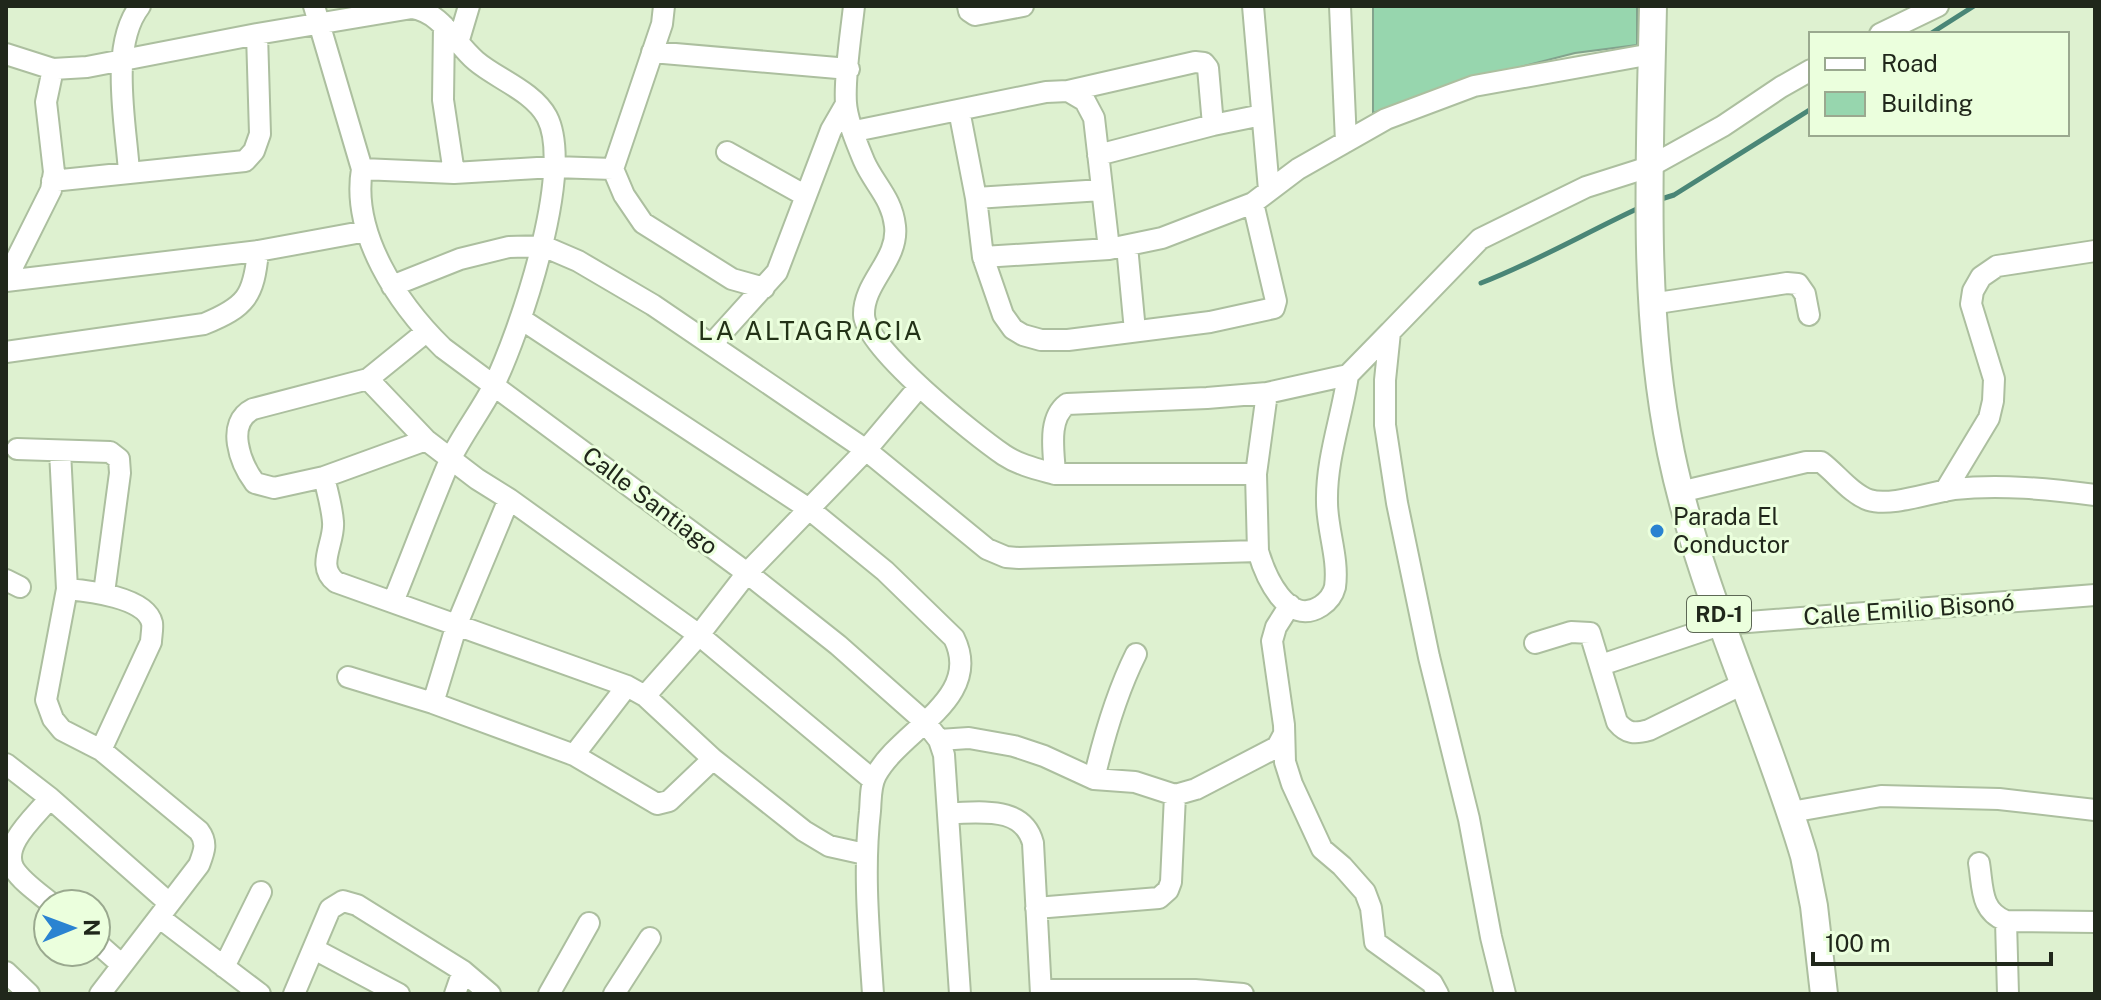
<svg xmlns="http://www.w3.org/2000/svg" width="2101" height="1000" font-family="'Public Sans',sans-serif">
<rect width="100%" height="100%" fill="#def1d0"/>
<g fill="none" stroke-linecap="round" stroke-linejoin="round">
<path stroke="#4a8677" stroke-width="5" d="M 1930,34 L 1974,6
M 1658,200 L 1674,195 L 1811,109
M 1481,283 C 1536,262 1587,232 1641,207"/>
</g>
<path fill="#97d6ae" stroke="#82a38d" stroke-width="2" d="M 1373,6 L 1637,6 L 1637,45 L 1575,53 L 1462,82 L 1373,113 Z"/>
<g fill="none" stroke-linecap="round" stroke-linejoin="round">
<defs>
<path id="minor" d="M 314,6 L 362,169 C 351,234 398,304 443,348 L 747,573 L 838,645 L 925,722 L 939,740 L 944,755 L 960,994
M 854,6 C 851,34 844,77 846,103 C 847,121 857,144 864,161 C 874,184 892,198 895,226 C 899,260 863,282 864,315 C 865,348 975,435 1004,455 C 1019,465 1037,469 1055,474 L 1256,474 L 1267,393 L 1348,375 L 1390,332
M 968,6 L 969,11 L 975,15 L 1023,6
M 1253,6 L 1269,190
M 1340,6 L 1346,142
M 444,26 L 443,100 L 454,173
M 1880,34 L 1938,6
M 458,43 L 469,6
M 652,52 L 849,69
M 6,54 L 53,69 L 87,67 L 257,34 L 412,8 C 442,13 454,42 476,61 C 497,79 533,91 547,117 C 575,171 519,334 493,387 C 480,412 462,435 450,460 C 430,507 412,555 393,602
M 1068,91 L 1085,101 L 1094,118 L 1109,249
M 959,110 L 976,198 L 983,257 L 1003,315 L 1013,329 L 1023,335 L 1041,340 L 1068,340 L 1210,322 L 1274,308 L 1276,301 L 1253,203
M 855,131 L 1046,92 L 1068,91 L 1195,62 L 1204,63 L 1208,68 L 1213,125
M 727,152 L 806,196
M 1098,155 L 1213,125 L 1262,115
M 362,169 L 454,173 L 554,167 L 613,169 L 624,195 L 643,223 L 732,279 L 764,288
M 613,169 L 662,24 L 664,6
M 129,172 C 126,124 109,46 140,6
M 52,181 L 245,161 L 254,151 L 260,134 L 257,34
M 976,198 L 1102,190
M 1127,246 L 1135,331
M 983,257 L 1109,249 L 1162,238 L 1253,203 L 1298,169 L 1386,119 L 1474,86 L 1652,54
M 6,280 L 51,190 L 54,172 L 46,102 L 53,69
M 6,281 L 258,251 L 367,231
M 392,286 L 460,259 L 509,247 L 543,246 L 578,261 L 653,305 L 866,450 L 987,549 L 1006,557 L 1019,558 L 1258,551 L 1256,474
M 1651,304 L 1787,283 L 1798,284 L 1805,294 L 1809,315
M 521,319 L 809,509 L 885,571 L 954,638 C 984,699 901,729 876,775 C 870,786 871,800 870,811 C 863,872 869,933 873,994
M 426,332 L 368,379 L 253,409 C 225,423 240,463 255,483 L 274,488 L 324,477 C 327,491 332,507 333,522 C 335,543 315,566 336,582 L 627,686 L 645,696 L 713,759 L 804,831 L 829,846 L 865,854
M 712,344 L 777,272 L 831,130 L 846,104
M 6,352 L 204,324 C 246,307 254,296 258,251
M 368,379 L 426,440 L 477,479 L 509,499 L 699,635 L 873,780
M 17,449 L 110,452 L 119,459 L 120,473 L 104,593
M 60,451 L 67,589 L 46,700 L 53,719 L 62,730 L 101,750 L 199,831 C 208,843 204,852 199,865 L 100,994
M 1055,474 C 1054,452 1047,419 1067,404 L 1207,398 L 1267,393
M 324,477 L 426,440
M 1945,491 L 1989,418 L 1993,401 L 1994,379 L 1971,304 L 1973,291 L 1981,277 L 1997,266 L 2095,251
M 1680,492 L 1806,462 L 1821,462 C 1836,473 1851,494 1869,500 C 1891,507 1931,492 1954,489 C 2001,484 2048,489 2095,495
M 1258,551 C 1265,575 1287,628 1321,606 C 1327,602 1333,595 1335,587 C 1339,558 1327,530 1327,502 C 1326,459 1342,417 1348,375
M 6,580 L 20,587
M 67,589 C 88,591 146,597 152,623 C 153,628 151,637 151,642 L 101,750
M 1290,605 L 1276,627 L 1272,641 L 1284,725 L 1285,762 L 1292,784 L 1322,849 L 1342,866 L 1365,892 L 1371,908 L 1375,942 L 1432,983 L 1438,994
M 1535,643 L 1571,632 L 1590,633 L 1617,722 C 1627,734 1635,734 1649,730 L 1745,683
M 1601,665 L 1723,624 L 2095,595
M 348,677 L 433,703 L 574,755 L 627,686
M 645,696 L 699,635 L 747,573 L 866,450 L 919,387
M 433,703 L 457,624 L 509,499
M 939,740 L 969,738 L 1014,746 L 1044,756 L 1094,779 L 1135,782 L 1175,795 L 1196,789 L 1277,747 L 1284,734
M 574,755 L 657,804 L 669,801 L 713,759
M 6,764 L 50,798 L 169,903
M 1094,779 C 1104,736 1116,694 1136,654
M 50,798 C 37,815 0,845 14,869 C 22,882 40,894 52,904
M 1791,812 L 1881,796 L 1999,799 L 2095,810
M 949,813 C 980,813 1023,805 1033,843 L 1041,994
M 1979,863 C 1983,887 1980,911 2006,921 L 2095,922
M 1036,908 L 1159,898 L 1168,890 L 1171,882 L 1175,795
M 160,918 L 260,994
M 2006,921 L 2008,994
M 96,942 L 122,965
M 314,949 L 399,994
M 224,967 L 261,892
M 6,972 L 29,994
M 1041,990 L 1195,990 L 1243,994
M 294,994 L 330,909 L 343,901 L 357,905 L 463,971 L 490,994
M 455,994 L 463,971
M 549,994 L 589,923
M 614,994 L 650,938
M 1505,994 L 1491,937 L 1469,819 L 1429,657 L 1397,503 L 1385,425 L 1385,380 L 1390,332 L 1480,239 L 1586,187 L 1649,167 L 1723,126 L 1781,87 L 1811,70"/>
<path id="major" d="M 1653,6 C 1650,155 1641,306 1671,453 C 1700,592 1764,721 1804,856 L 1814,906 L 1824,994"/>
</defs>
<use href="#minor" stroke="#acbf9f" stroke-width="24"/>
<use href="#major" stroke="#acbf9f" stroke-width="30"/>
<use href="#minor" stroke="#fff" stroke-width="20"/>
<use href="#major" stroke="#fff" stroke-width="26"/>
</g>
<circle fill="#2a83d1" stroke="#ebffdd" stroke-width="3" cx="1657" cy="531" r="8"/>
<g text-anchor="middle" stroke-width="6" stroke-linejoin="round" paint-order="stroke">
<rect fill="#ebffdd" stroke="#5d6855" stroke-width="2" x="1687" y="596" width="64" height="36" rx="6"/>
<g font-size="22" font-weight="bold" fill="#20271b">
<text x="1719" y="622">RD-1</text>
</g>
<g font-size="24" fill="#20271b" stroke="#ebffdd">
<text transform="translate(650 501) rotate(37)" y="8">Calle Santiago</text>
<text transform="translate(1909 610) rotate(-4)" y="8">Calle Emilio Bisonó</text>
</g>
<g font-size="24" fill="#20271b" stroke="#ebffdd" text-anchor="start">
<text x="1673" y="525">Parada El<tspan x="1673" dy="28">Conductor</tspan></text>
</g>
<g font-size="26" letter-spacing="2" fill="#233217" stroke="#ebffdd">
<text x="811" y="340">LA ALTAGRACIA</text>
</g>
</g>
<rect width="2101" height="1000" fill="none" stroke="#20271b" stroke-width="16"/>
<rect x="1809" y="32" width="260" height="104" fill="#ebffdd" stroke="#9aa98f" stroke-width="2"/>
<rect x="1825" y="58" width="40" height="12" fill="#ffffff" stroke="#9aa98f" stroke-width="2"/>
<text x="1881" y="72" font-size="24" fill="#20271b">Road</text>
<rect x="1825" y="92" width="40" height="24" fill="#97d6ae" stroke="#9aa98f" stroke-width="2"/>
<text x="1881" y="112" font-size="24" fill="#20271b">Building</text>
<g transform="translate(72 928) rotate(89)"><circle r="38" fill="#ebffdd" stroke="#9aa98f" stroke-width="2"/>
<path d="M0-6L14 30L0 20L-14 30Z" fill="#2a83d1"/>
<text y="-12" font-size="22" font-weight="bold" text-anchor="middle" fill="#20271b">N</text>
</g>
<path d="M1813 952v12h238v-12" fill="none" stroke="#20271b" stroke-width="4"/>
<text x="1825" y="952" font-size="24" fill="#20271b" stroke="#ebffdd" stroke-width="6" paint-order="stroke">100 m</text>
</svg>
